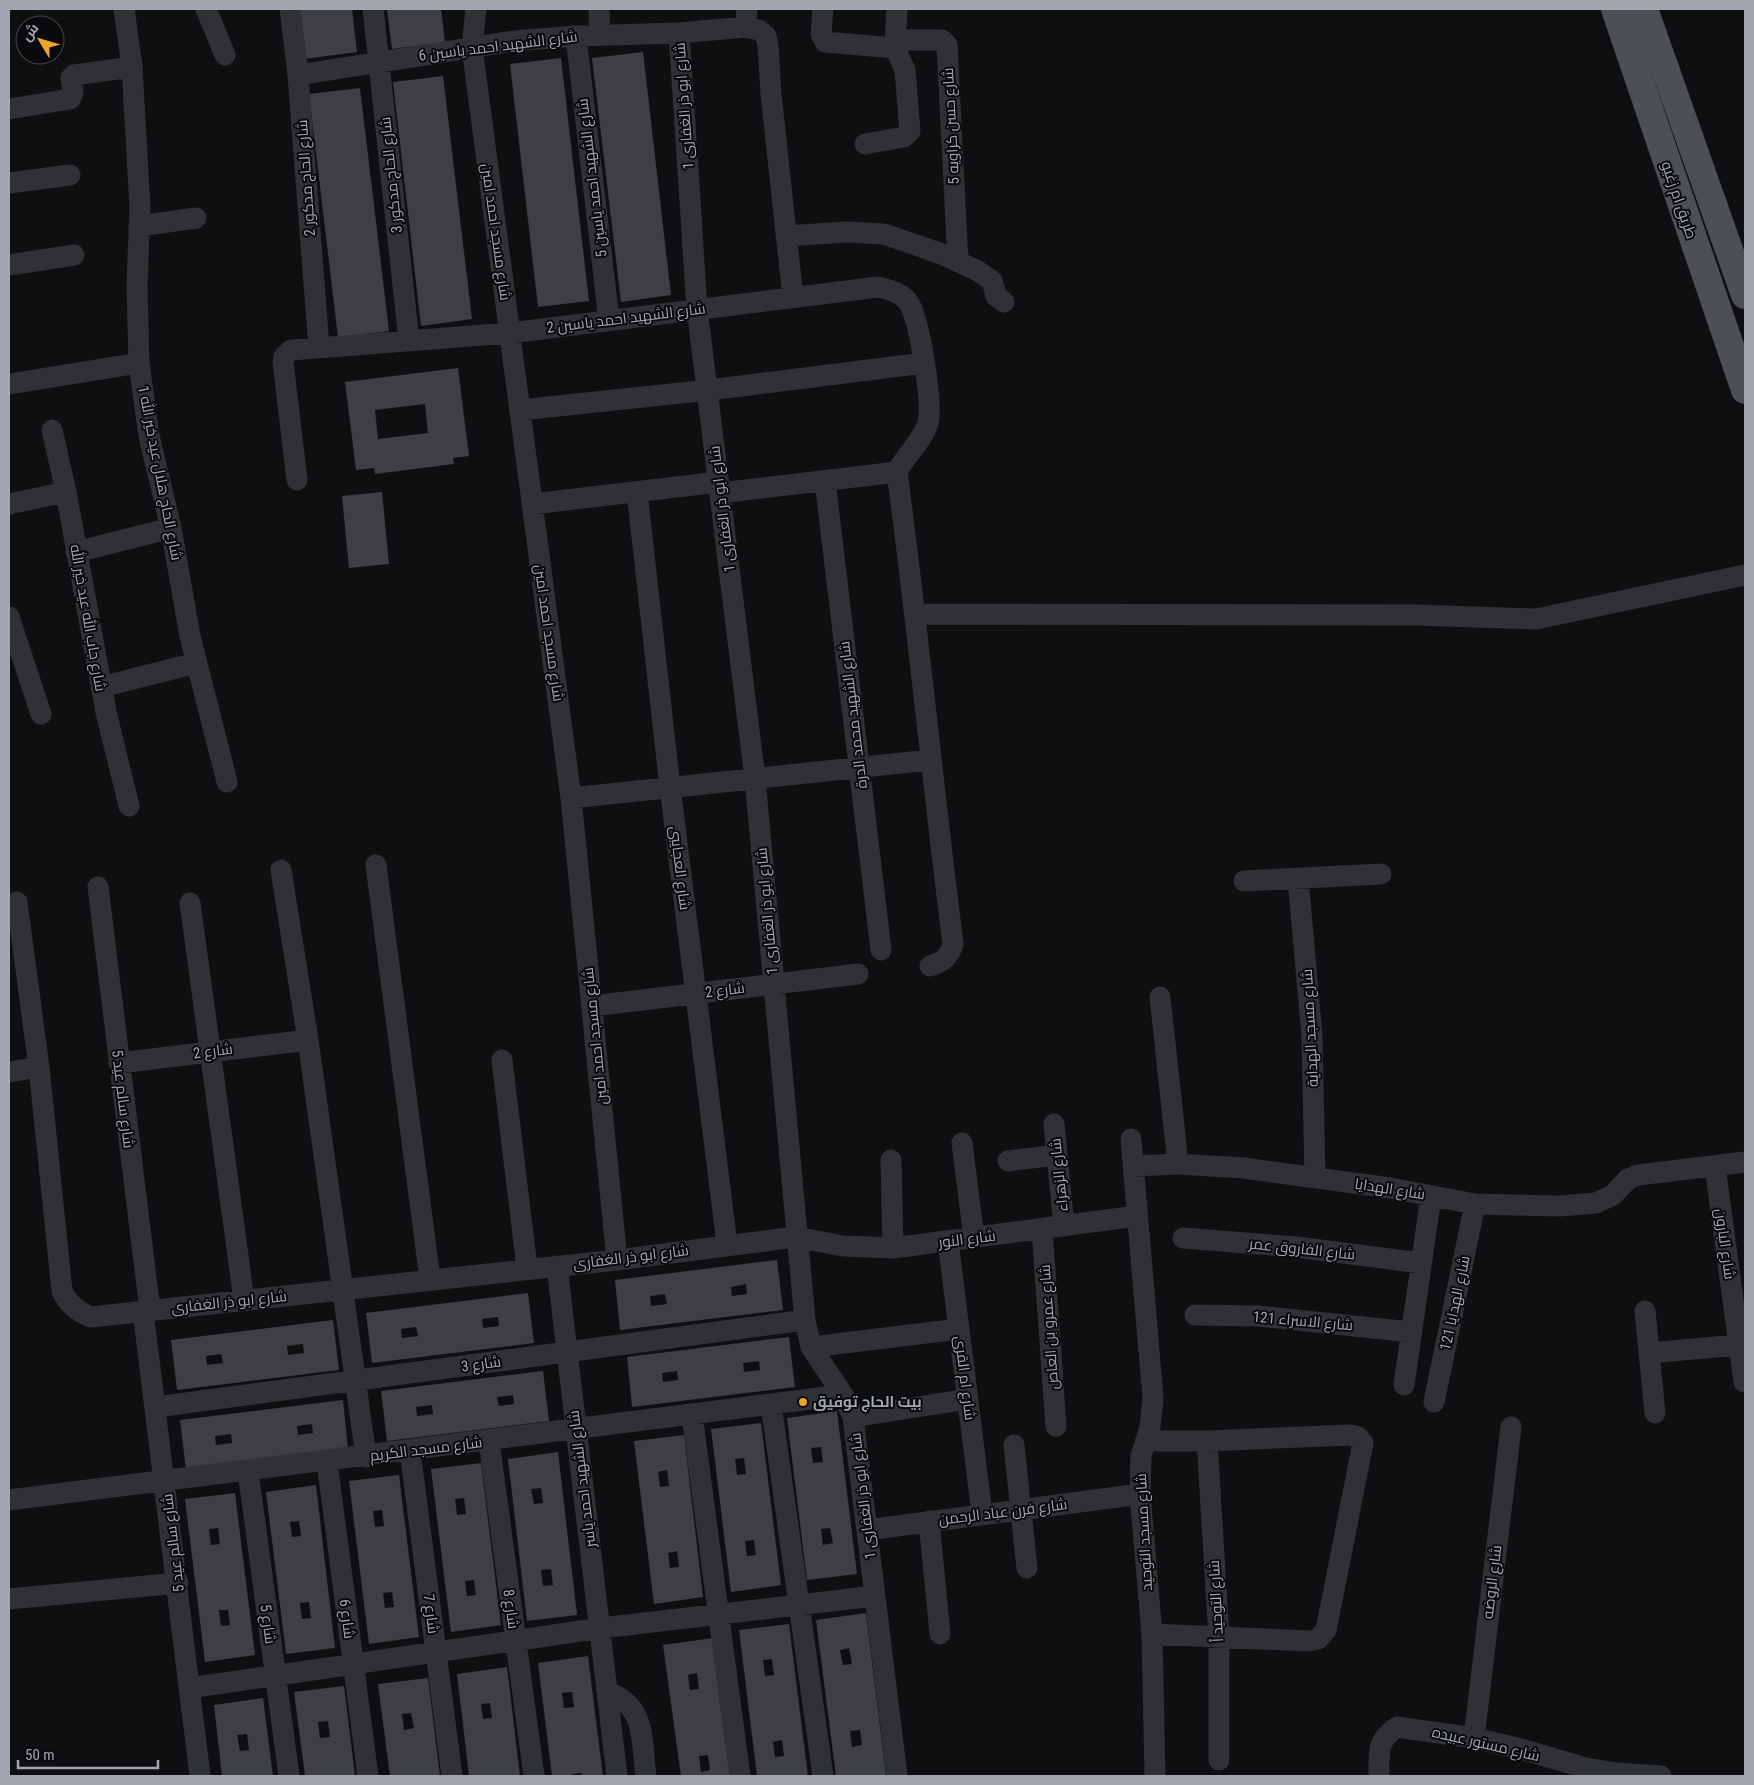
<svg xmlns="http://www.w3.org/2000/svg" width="1754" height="1785" font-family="'Roboto Condensed',Cairo,sans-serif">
<rect width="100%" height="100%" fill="#0f0f11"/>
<path fill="#3e3f44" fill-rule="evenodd" d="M 298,9 L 352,9 L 357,52 L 304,59 Z
M 387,9 L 441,9 L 445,42 L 392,49 Z
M 643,52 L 671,295 L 621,302 L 592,58 Z
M 561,58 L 589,301 L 538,307 L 510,64 Z
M 443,76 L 472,319 L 421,326 L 393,82 Z
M 360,88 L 389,331 L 338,337 L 309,94 Z
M 458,368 L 469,456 L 453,458 L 454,464 L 375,474 L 374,468 L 356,470 L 345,382 ZM 425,404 L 428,433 L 378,439 L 375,410 Z
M 382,492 L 389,564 L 349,568 L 342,496 Z
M 777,1260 L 783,1310 L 620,1330 L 615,1280 ZM 746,1284 L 747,1294 L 732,1296 L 731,1287 ZM 665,1294 L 667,1304 L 651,1306 L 650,1296 Z
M 528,1293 L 534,1343 L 372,1363 L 366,1313 ZM 498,1317 L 499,1326 L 483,1328 L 482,1319 ZM 416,1327 L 418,1336 L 402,1338 L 401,1329 Z
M 333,1320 L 339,1370 L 177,1390 L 171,1340 ZM 303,1344 L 304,1353 L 288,1355 L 287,1346 ZM 221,1354 L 223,1363 L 207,1365 L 206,1356 Z
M 789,1337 L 795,1387 L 632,1407 L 627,1357 ZM 759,1361 L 760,1370 L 744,1372 L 743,1363 ZM 677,1371 L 678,1380 L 663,1382 L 662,1373 Z
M 543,1371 L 549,1421 L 387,1441 L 381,1391 ZM 513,1395 L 514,1404 L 499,1406 L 497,1397 ZM 432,1405 L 433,1414 L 417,1416 L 416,1407 Z
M 343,1400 L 348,1450 L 186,1470 L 180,1420 ZM 312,1424 L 313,1433 L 298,1435 L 297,1426 ZM 231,1434 L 232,1443 L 216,1445 L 215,1436 Z
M 837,1411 L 857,1574 L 807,1580 L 787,1418 ZM 821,1447 L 823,1462 L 813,1463 L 811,1448 ZM 830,1528 L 833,1543 L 823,1545 L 821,1529 Z
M 761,1423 L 781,1585 L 731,1592 L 711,1429 ZM 744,1458 L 746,1474 L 737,1475 L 735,1459 ZM 754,1540 L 756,1555 L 747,1556 L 745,1541 Z
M 684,1435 L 703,1597 L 654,1604 L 634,1441 ZM 667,1470 L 669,1486 L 660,1487 L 658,1472 ZM 677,1551 L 679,1567 L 670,1568 L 668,1553 Z
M 558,1452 L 577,1615 L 527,1621 L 508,1459 ZM 541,1488 L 543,1503 L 534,1504 L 531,1489 ZM 551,1569 L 553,1585 L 543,1586 L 541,1570 Z
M 481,1463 L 501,1625 L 451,1632 L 431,1469 ZM 464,1498 L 466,1514 L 457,1515 L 455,1499 ZM 474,1580 L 476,1595 L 467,1596 L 465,1581 Z
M 399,1475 L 419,1637 L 369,1644 L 349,1481 ZM 382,1510 L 384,1526 L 375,1527 L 373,1511 ZM 392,1592 L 394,1607 L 385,1608 L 383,1593 Z
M 316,1485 L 335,1648 L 286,1654 L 266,1492 ZM 299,1521 L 301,1536 L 292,1537 L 290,1522 ZM 309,1602 L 311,1618 L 302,1619 L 300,1603 Z
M 235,1493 L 255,1655 L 205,1662 L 185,1499 ZM 218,1528 L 220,1544 L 211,1545 L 209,1529 ZM 219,1610 L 228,1610 L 230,1625 L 221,1626 Z
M 866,1613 L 886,1775 L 836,1776 L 816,1620 ZM 849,1648 L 852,1664 L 843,1665 L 840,1650 ZM 860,1730 L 862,1745 L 852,1747 L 850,1731 Z
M 789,1624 L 808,1776 L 757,1776 L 739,1630 ZM 772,1659 L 774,1675 L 765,1676 L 763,1660 ZM 782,1740 L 784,1756 L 775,1757 L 773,1742 Z
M 713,1638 L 732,1776 L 681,1776 L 663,1645 ZM 697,1673 L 699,1689 L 690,1690 L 688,1675 ZM 708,1755 L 710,1770 L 701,1772 L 699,1756 Z
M 588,1656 L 603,1776 L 582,1776 L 581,1773 L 572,1774 L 573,1776 L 552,1776 L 538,1663 ZM 572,1692 L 574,1707 L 564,1708 L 562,1693 Z
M 507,1667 L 520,1776 L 469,1776 L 457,1674 ZM 490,1703 L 492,1718 L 483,1719 L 481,1704 Z
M 428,1678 L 440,1776 L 390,1776 L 378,1684 ZM 411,1713 L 414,1728 L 404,1730 L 402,1714 Z
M 344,1686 L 355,1776 L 305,1776 L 294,1692 ZM 328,1721 L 330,1737 L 320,1738 L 318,1722 Z
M 263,1698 L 273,1776 L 222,1776 L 214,1705 ZM 247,1734 L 249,1750 L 240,1751 L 237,1735 Z"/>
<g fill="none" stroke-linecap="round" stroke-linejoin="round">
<path stroke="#303135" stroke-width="21" d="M 124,9 L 132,67 L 140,208 L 137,286 L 139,363 L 149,436 L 171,528 L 190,636 L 227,782
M 206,9 L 225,55
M 290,9 L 298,75 L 319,348
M 373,9 L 409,341
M 476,9 L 472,47 L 571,798 L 617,1260
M 599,9 L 600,35
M 823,9 L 821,34 L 825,42 L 895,48
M 745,27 L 747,9
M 679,33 L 697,308 L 755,779 L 805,1320 L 811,1347 L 843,1395 L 853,1417 L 897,1776
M 576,36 L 609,320
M 895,40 L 942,40 L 947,45 L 958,262
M 298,75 L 514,41 L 576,36 L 679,33 L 745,27 L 759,30 L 766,36 L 768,45 L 771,94 L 793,297
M 9,109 L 70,99 L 73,92 L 71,78 L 74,75 L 132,67
M 865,144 L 904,137 L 910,131 L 905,70 L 895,48 L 897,9
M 9,183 L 70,175
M 139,226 L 196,218
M 786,236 L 847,232 L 884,234 L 939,253 L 978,271 L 992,281 L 996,296 L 1004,302
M 9,265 L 74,255
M 9,384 L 139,363
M 520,410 L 709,390 L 924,363
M 52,430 L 66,492 L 106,712 L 129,806
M 897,472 C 918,629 933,787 953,944 C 949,957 943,962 930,966
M 297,480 L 283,362 L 284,357 L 291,350 L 510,333 L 878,287 C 890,290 904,293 910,305 C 920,325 933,402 928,423 C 923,440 905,456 897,472
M 825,481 L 881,950
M 637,492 L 670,787 L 727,1244
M 720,493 L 897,472
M 9,504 L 66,492
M 532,504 L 719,482
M 76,552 L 171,528
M 916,614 L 1416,615 L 1536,619 L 1745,575
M 9,617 L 41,714
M 101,687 L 196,663
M 571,798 L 930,760
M 376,865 L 430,1279
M 281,870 L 308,1040 L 366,1457
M 1298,878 L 1312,1036 L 1315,1178
M 1244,881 L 1381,874
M 98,887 L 150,1310
M 17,902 L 39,1067 L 62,1291 C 69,1305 77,1311 91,1317 L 617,1260 L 796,1237 L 843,1246 L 893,1248 L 1137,1216
M 190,903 L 244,1300
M 1160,997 L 1178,1164
M 592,1006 L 858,974
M 502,1060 L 527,1268
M 119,1063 L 308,1040
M 9,1072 L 39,1067
M 1054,1124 L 1064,1226
M 1131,1139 L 1153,1398 L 1150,1427 L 1141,1456 L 1140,1494 L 1152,1634 L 1155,1776
M 962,1143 L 974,1238
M 891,1160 L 893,1248
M 1008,1161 L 1057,1155
M 1133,1166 L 1178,1164 L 1244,1168 L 1390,1188 L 1475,1204 L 1559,1206 L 1596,1203 L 1613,1195 L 1628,1179 L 1638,1175 L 1745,1162
M 1715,1166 L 1744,1382
M 1042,1229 L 1056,1426
M 1183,1238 L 1296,1247 L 1421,1263
M 948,1241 L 982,1514
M 557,1266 L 617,1776
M 143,1311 L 200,1776
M 1645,1311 L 1655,1413
M 1195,1315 L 1258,1316 L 1411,1332
M 811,1347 L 959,1329
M 1649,1353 L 1738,1345
M 1404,1385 L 1431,1196
M 1434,1402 L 1475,1204
M 771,1404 L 823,1776
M 156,1407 L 805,1320
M 692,1415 L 740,1776
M 853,1417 L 968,1399
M 489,1441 L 534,1776
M 1146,1441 L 1207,1441 L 1350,1435 L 1358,1437 L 1363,1443 L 1326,1630 L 1318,1639 L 1308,1641 L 1152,1634
M 1207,1441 L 1219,1638 L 1219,1760
M 1014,1445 L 1027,1568
M 410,1451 L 452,1776
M 327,1462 L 368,1776
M 248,1471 L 289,1776
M 9,1500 L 843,1395
M 929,1521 L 940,1634
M 867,1530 L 1140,1494
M 9,1599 L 178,1583
M 189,1688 L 601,1628 L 875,1596
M 607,1692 C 647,1705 641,1741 646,1776
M 1474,1738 L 1511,1427
M 1379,1776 C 1379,1753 1376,1741 1397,1727 L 1474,1738 L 1517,1748 L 1586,1768 L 1615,1773 L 1661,1776"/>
<path stroke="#4c4f54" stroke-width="28" d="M 1615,9 L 1745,390
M 1644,9 L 1745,295"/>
</g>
<circle fill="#eda32b" stroke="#0a0a0c" stroke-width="2" cx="803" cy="1402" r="5"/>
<g text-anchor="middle" stroke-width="4" stroke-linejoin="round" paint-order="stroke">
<g font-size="15" fill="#a1a6b1" stroke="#0a0a0c">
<text transform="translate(498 46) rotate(-7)" y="5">شارع الشهيد احمد ياسين 6</text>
<text transform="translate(684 106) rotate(-94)" y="5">شارع ابو ذر الغفارى 1</text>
<text transform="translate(951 126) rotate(-93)" y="5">شارع حسن كراويه 5</text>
<text transform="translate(391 175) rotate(-96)" y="5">شارع الحاج مدكور 3</text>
<text transform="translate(306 178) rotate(-94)" y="5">شارع الحاج مدكور 2</text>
<text transform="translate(592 178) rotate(-97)" y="5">شارع الشهيد احمد ياسين 5</text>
<text transform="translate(1679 200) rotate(71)" y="5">طريق ام زغيو</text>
<text transform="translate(496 232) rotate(82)" y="5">شارع مسجد احمد امين</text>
<text transform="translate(626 318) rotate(-7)" y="5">شارع الشهيد احمد ياسين 2</text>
<text transform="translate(160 473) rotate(79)" y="5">شارع الحاج هلال عيد خير الله 1</text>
<text transform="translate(722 509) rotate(-97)" y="5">شارع ابو ذر الغفارى 1</text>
<text transform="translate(88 618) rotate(80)" y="5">شارع جاب الله عيد خير الله</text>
<text transform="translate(549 633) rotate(82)" y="5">شارع مسجد احمد امين</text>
<text transform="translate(853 715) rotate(-97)" y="5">شارع الشهيد محمد الدرة</text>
<text transform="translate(680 868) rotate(83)" y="5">شارع العجايبى</text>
<text transform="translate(767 911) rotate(-95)" y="5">شارع ابو ذر الغفارى 1</text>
<text transform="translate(725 990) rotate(-7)" y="5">شارع 2</text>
<text transform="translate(1310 1028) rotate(-93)" y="5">شارع مسجد الهداية</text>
<text transform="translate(595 1036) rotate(-96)" y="5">شارع مسجد احمد امين</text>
<text transform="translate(213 1051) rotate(-7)" y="5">شارع 2</text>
<text transform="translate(123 1099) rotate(83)" y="5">شارع سالم عيد 5</text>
<text transform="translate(1059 1175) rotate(-96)" y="5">شارع الزهراء</text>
<text transform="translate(1390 1189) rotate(9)" y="5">شارع الهدايا</text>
<text transform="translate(967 1239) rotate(-7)" y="5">شارع النور</text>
<text transform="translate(1725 1244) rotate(82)" y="5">شارع البارون</text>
<text transform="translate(1302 1249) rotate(6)" y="5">شارع الفاروق عمر</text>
<text transform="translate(631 1257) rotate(-7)" y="5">شارع ابو ذر الغفارى</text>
<text transform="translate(229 1302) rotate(-6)" y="5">شارع ابو ذر الغفارى</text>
<text transform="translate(1455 1303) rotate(-78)" y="5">شارع الهدايا 121</text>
<text transform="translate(1303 1321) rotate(5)" y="5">شارع الاسراء 121</text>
<text transform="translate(1049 1327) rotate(-94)" y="5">شارع عمرو بن العاص</text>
<text transform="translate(481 1364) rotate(-8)" y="5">شارع 3</text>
<text transform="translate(965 1378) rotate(83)" y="5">شارع ام القرى</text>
<text transform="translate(426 1449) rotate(-7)" y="5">شارع مسجد الكريم</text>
<text transform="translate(582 1479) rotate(-97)" y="5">شارع الشهيد احمد ياسر</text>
<text transform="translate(863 1496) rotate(-97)" y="5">شارع ابو ذر الغفارى 1</text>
<text transform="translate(1003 1512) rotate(-7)" y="5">شارع فرن عباد الرحمن</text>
<text transform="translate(1144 1532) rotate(-93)" y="5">شارع مسجد التوحيد</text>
<text transform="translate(173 1543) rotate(-97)" y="5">شارع سالم عيد 5</text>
<text transform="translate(1492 1582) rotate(-83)" y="5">شارع الروضه</text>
<text transform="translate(1216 1601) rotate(-93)" y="5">شارع التوحيد أ</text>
<text transform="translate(511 1609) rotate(82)" y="5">شارع 8</text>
<text transform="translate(431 1614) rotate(83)" y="5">شارع 7</text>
<text transform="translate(347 1619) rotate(83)" y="5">شارع 6</text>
<text transform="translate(268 1624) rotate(82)" y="5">شارع 5</text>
<text transform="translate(1486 1744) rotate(13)" y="5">شارع مستور عبيده</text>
</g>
<g font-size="15" font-weight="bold" fill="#a1a6b1" stroke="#0a0a0c" text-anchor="start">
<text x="813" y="1407">بيت الحاج توفيق</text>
</g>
</g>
<rect width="1754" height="1785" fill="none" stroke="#a1a6b1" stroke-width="20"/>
<g transform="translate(40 40) rotate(308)"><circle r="24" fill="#0a0a0c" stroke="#46484e"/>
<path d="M0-4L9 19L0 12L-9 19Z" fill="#eda32b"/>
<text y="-8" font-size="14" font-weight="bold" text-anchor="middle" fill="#a1a6b1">ش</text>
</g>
<path d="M18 1760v8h140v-8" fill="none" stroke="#a1a6b1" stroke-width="2.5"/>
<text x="25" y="1760" font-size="15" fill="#a1a6b1" stroke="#0a0a0c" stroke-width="4" paint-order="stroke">50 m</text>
</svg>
